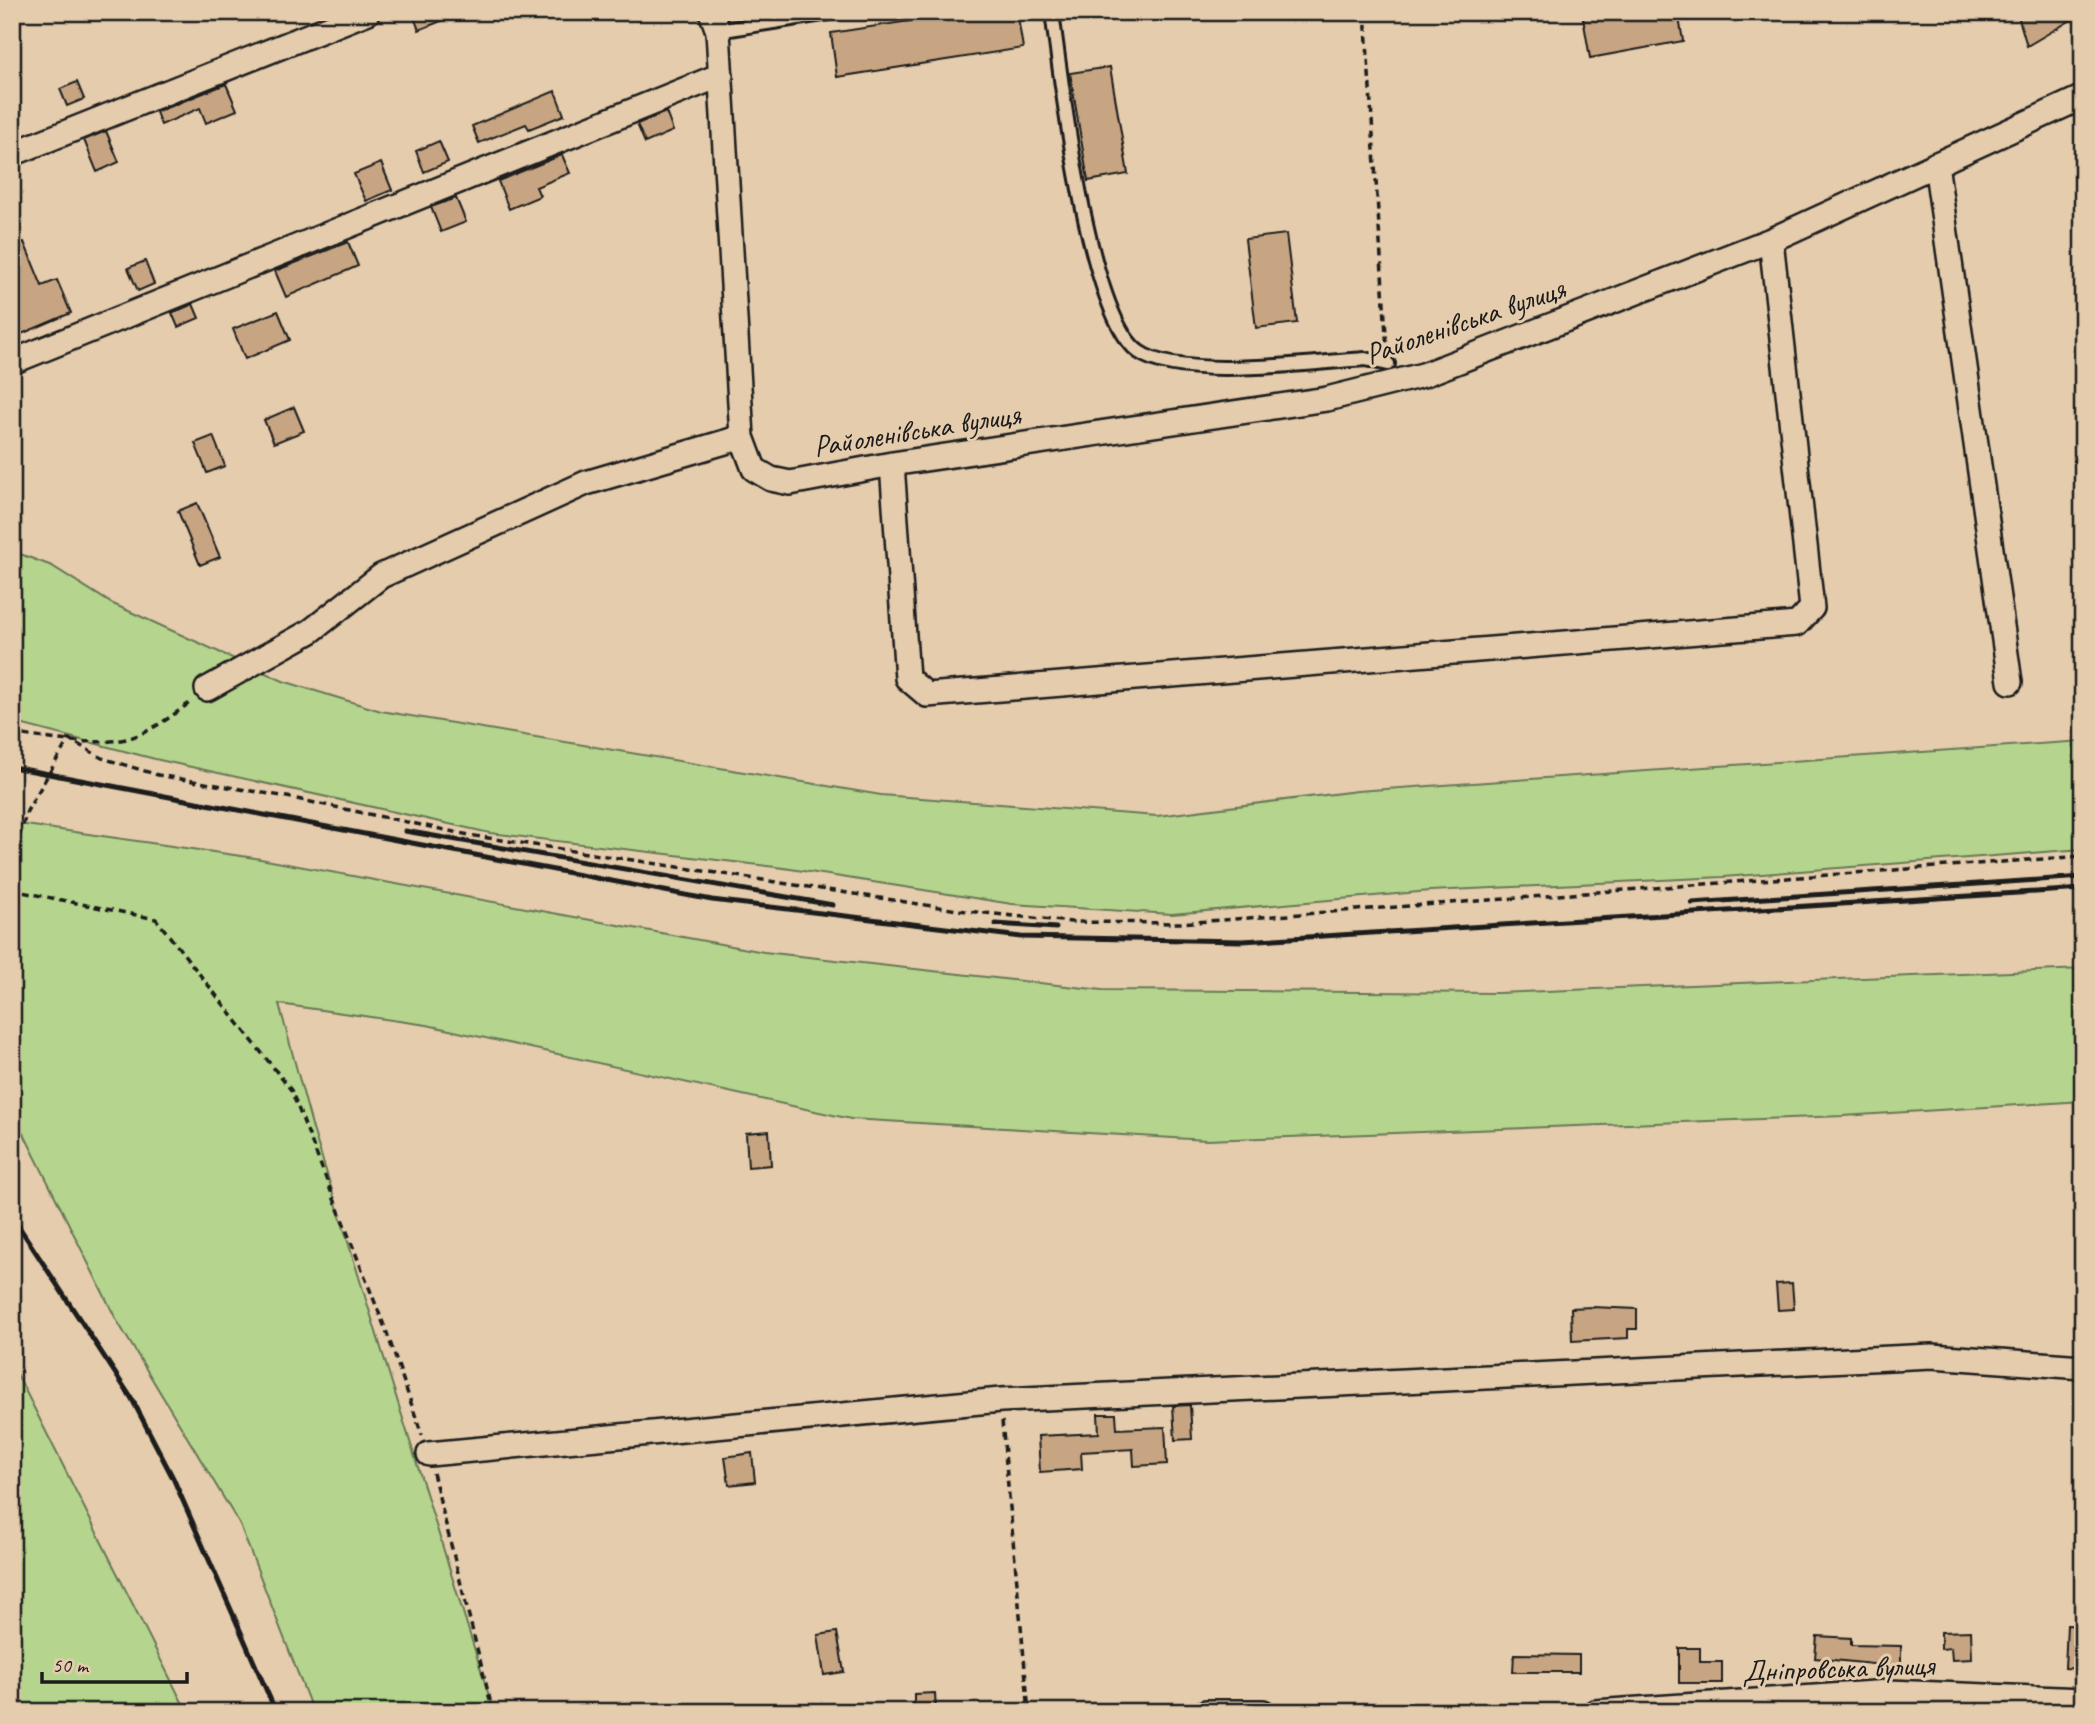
<svg xmlns="http://www.w3.org/2000/svg" width="2095" height="1724" font-family="Caveat,sans-serif">
<rect width="100%" height="100%" fill="#e4ccad"/>
<filter id="ink" filterUnits="userSpaceOnUse"><feTurbulence type="fractalNoise" baseFrequency=".0143" numOctaves="2"/><feDisplacementMap in="SourceGraphic" scale="14" xChannelSelector="R" yChannelSelector="G"/><feConvolveMatrix kernelMatrix="1 2 1 2 8 2 1 2 1" color-interpolation-filters="sRGB"/></filter>
<g filter="url(#ink)">
<path fill="#b5d58e" stroke="#687855" stroke-width="2" d="M 12,551 L 52,566 L 111,603 L 283,681 L 381,711 L 881,795 L 1157,816 L 1357,791 L 2083,741 L 2083,849 L 1723,877 L 1430,891 L 1172,914 L 1012,904 L 784,868 L 490,833 L 155,759 L 12,722 Z
M 12,823 L 255,858 L 764,952 L 1102,990 L 1498,993 L 2083,969 L 2083,1101 L 1843,1116 L 1207,1140 L 851,1119 L 427,1025 L 279,1004 L 313,1129 L 494,1712 L 313,1712 L 240,1525 L 116,1319 L 24,1134 L 12,1122 Z
M 12,1366 L 19,1378 L 187,1712 L 12,1712 Z"/>
<path fill="#c8a582" stroke="#1c1c1c" stroke-width="2" d="M 412,12 L 461,12 L 461,13 L 419,30 Z
M 968,12 L 1017,12 L 1023,48 L 837,77 L 831,33 Z
M 1582,12 L 1678,12 L 1683,41 L 1590,58 Z
M 2017,12 L 2083,12 L 2083,13 L 2027,46 Z
M 1110,67 L 1128,174 L 1088,181 L 1070,73 Z
M 77,82 L 84,99 L 67,106 L 60,89 Z
M 226,84 L 237,110 L 206,123 L 200,108 L 161,125 L 156,112 Z
M 555,91 L 564,115 L 529,129 L 526,124 L 479,143 L 472,126 Z
M 666,112 L 673,131 L 645,143 L 637,124 Z
M 106,131 L 119,162 L 97,172 L 84,140 Z
M 439,141 L 448,162 L 424,172 L 416,151 Z
M 562,155 L 570,173 L 536,187 L 540,196 L 509,209 L 498,181 Z
M 381,163 L 392,190 L 366,201 L 354,174 Z
M 456,198 L 466,222 L 441,232 L 431,207 Z
M 1286,234 L 1297,323 L 1256,328 L 1245,239 Z
M 24,242 L 42,286 L 57,280 L 71,313 L 12,338 L 12,247 Z
M 348,242 L 358,266 L 286,297 L 275,271 Z
M 145,261 L 154,284 L 138,291 L 128,268 Z
M 193,304 L 199,318 L 178,327 L 172,313 Z
M 278,311 L 290,340 L 245,359 L 233,329 Z
M 294,407 L 304,431 L 274,443 L 264,420 Z
M 213,436 L 225,466 L 207,473 L 195,443 Z
M 197,503 L 220,557 L 200,565 L 178,511 Z
M 769,1131 L 771,1165 L 748,1167 L 746,1133 Z
M 1792,1283 L 1794,1309 L 1778,1310 L 1776,1284 Z
M 1592,1307 L 1637,1309 L 1637,1329 L 1628,1329 L 1628,1338 L 1572,1341 L 1571,1308 Z
M 1190,1405 L 1192,1439 L 1175,1440 L 1173,1406 Z
M 1098,1414 L 1116,1414 L 1117,1429 L 1165,1427 L 1167,1464 L 1134,1466 L 1133,1449 L 1081,1452 L 1082,1469 L 1040,1472 L 1038,1436 L 1099,1433 Z
M 752,1453 L 755,1482 L 729,1485 L 725,1457 Z
M 2067,1625 L 2083,1626 L 2083,1669 L 2065,1668 Z
M 1971,1631 L 1972,1659 L 1952,1660 L 1951,1648 L 1941,1649 L 1941,1632 Z
M 837,1632 L 844,1672 L 824,1675 L 818,1635 Z
M 1817,1636 L 1851,1638 L 1851,1645 L 1901,1646 L 1901,1667 L 1815,1658 Z
M 1679,1648 L 1700,1648 L 1700,1662 L 1722,1662 L 1722,1683 L 1679,1683 Z
M 1514,1654 L 1579,1655 L 1579,1672 L 1513,1672 Z
M 935,1693 L 936,1712 L 914,1712 L 914,1694 Z"/>
<g fill="none" stroke-linecap="round" stroke-linejoin="round">
<defs>
<path id="lane" d="M 1052,12 C 1061,79 1088,316 1139,352 C 1180,381 1314,362 1365,359 L 1388,364
M 718,31 L 835,12"/>
<path id="street" d="M 711,12 L 718,31 L 742,437 L 754,469 L 771,479 L 790,483 L 892,464 L 1327,399 L 1423,375 L 1771,240 L 2083,97
M 12,154 L 368,12
M 1936,164 L 2010,682
M 12,362 L 721,75
M 892,464 L 907,678 L 927,695 L 1797,624 L 1812,608 L 1771,240
M 207,689 L 311,631 L 381,576 L 586,483 L 742,437
M 429,1454 L 1001,1400 L 1932,1356 L 2083,1367
M 1206,1712 L 1263,1712
M 1595,1712 L 1889,1692 L 2083,1700"/>
</defs>
<use href="#lane" stroke="#1c1c1c" stroke-width="18"/>
<use href="#street" stroke="#1c1c1c" stroke-width="28"/>
<path stroke="#1c1c1c" stroke-width="3.5" stroke-dasharray="7 5" stroke-linecap="butt" d="M 1365,12 L 1387,350
M 12,733 C 46,739 87,745 121,740 C 146,736 172,716 192,701
M 12,860 L 27,811 L 69,739 L 102,758 L 158,775 L 287,797 L 469,835 L 958,910 L 1071,922 L 1181,923 L 2083,856
M 12,890 L 156,919 L 291,1090 L 387,1333 L 422,1435
M 1002,1421 L 1029,1712
M 433,1473 L 493,1712"/>
<use href="#lane" stroke="#e4ccad" stroke-width="12"/>
<use href="#street" stroke="#e4ccad" stroke-width="23"/>
<path stroke="#1c1c1c" stroke-width="5" d="M 12,767 L 712,900 L 1021,937 L 1243,941 L 2083,889
M 405,831 L 833,905
M 1692,903 L 2083,877
M 996,924 L 1056,928
M 12,1216 L 132,1399 L 173,1478 L 276,1712"/>
</g>
</g>
<g text-anchor="middle" stroke-width="6" stroke-linejoin="round" paint-order="stroke">
<g font-size="30" fill="#1c1c1c" stroke="#e4ccad">
<text transform="translate(1465 321) rotate(-19)" y="10">Райоленівська вулиця</text>
<text transform="translate(917 430) rotate(-9)" y="10">Райоленівська вулиця</text>
<text transform="translate(1838 1668) rotate(-2)" y="10">Дніпровська вулиця</text>
</g>
</g>
<rect width="2095" height="1724" fill="none" stroke="#e4ccad" stroke-width="42"/>
<rect x="21" y="21" width="2053" height="1682" fill="none" stroke="#1c1c1c" stroke-width="2.5" filter="url(#ink)"/>
<path d="M42 1672v10h145v-10" fill="none" stroke="#1c1c1c" stroke-width="3.5"/>
<text x="52" y="1672" font-size="21" fill="#1c1c1c" stroke="#e4ccad" stroke-width="5" paint-order="stroke">50 m</text>
</svg>
